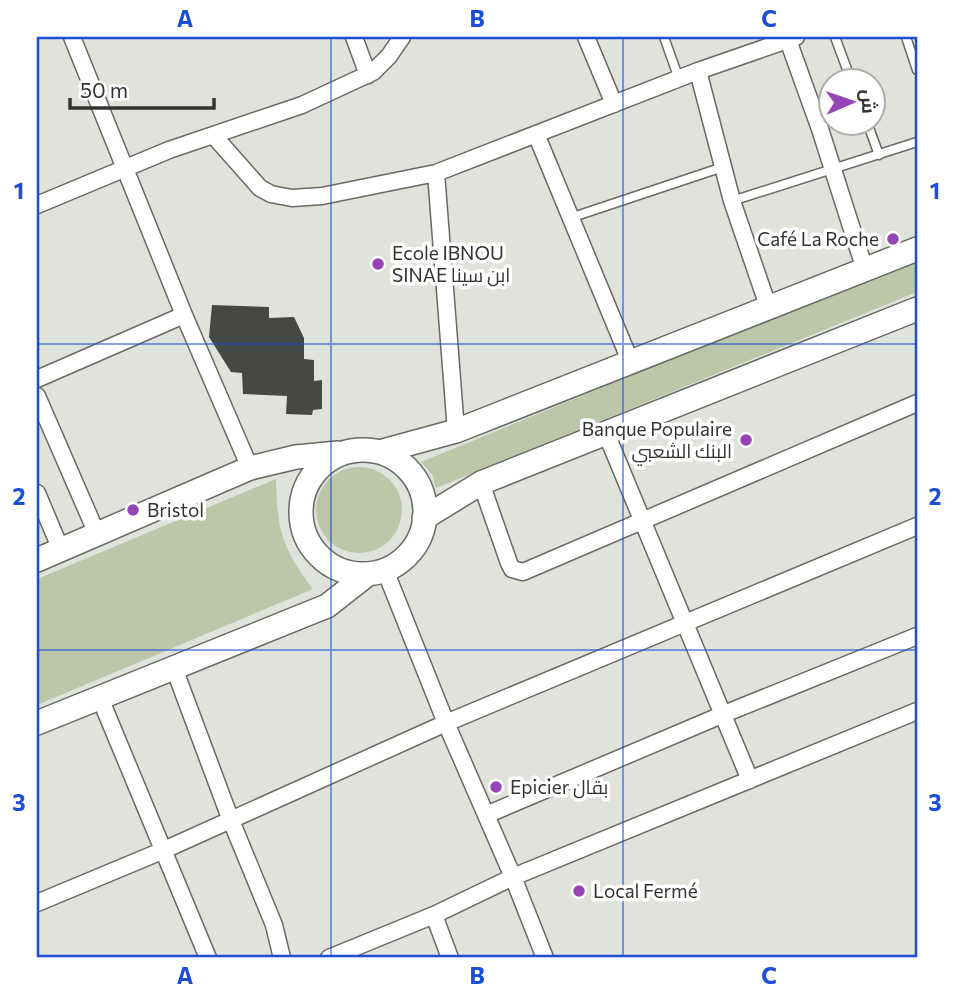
<svg xmlns="http://www.w3.org/2000/svg" width="954" height="995" font-family="Commissioner,Cairo,sans-serif">
<rect width="100%" height="100%" fill="#e0e2dc"/>
<path fill="#bcc6a9" d="M 917,258 L 917,292 L 436,488 L 432,474 L 421,462 Z
M316 510a43 43 0 1 1 86 0a43 43 0 1 1-86 0Z
M 276,479 C 277,530 282,548 313,589 L 37,705 L 37,579 Z"/>
<path fill="#464843" d="M 212,305 L 269,307 L 269,318 L 294,317 L 304,338 L 304,359 L 314,360 L 314,381 L 322,380 L 322,409 L 313,410 L 312,415 L 286,414 L 287,396 L 243,394 L 242,373 L 231,372 L 209,337 Z"/>
<g fill="none" stroke-linecap="round" stroke-linejoin="round">
<defs>
<path id="lane" d="M 664,37 L 679,79
M 835,37 L 851,80
M 906,37 L 917,70
M 867,122 L 879,155
M 732,201 L 917,142
M 570,218 L 723,167"/>
<path id="street" d="M 72,37 L 184,315 L 250,468
M 354,37 L 368,75
M 586,37 L 614,104
M 788,40 L 820,129 L 865,270
M 698,71 L 732,201 L 769,309
M 536,134 L 631,363
M 214,136 L 260,188 L 271,194 L 292,198 L 322,196 L 436,173 L 698,71 L 796,37
M 436,173 L 456,431
M 37,205 L 169,150 L 302,105 L 373,72 L 389,56 L 402,37
M 37,379 L 184,315
M 37,396 L 97,534
M 606,433 L 750,780
M 481,483 L 509,563 L 512,569 L 523,572 L 917,403
M 37,493 L 61,550
M 385,570 L 446,723 L 513,877 L 545,958
M 174,668 L 230,818 L 274,925 L 282,958
M 100,698 L 208,958
M 486,815 L 724,714 L 917,636
M 37,903 L 164,850 L 446,723 L 917,526
M 434,915 L 450,958
M 329,958 L 434,915 L 513,877 L 917,711"/>
<path id="secondary" d="M301 512a62 62 0 1 1 124 0a62 62 0 1 1-124 0Z
M 379,452 L 456,431 L 917,249
M 424,518 L 481,483 L 917,309
M 37,560 L 250,468 L 296,457 L 338,453
M 37,723 L 327,606 L 368,574"/>
</defs>
<use href="#lane" stroke="#686a64" stroke-width="11"/>
<use href="#street" stroke="#686a64" stroke-width="19"/>
<use href="#secondary" stroke="#686a64" stroke-width="26"/>
<use href="#lane" stroke="#fff" stroke-width="8"/>
<use href="#street" stroke="#fff" stroke-width="16"/>
<use href="#secondary" stroke="#fff" stroke-width="23"/>
</g>
<path fill="none" stroke="#1d4ed8" stroke-width="2" stroke-opacity="0.55" d="M 331,37 L 331,958M 623,37 L 623,958M 37,344 L 917,344M 37,650 L 917,650"/>
<g fill="#9545b5" stroke="#fff" stroke-width="2.5">
<circle cx="893" cy="239" r="7"/>
<circle cx="378" cy="264" r="7"/>
<circle cx="746" cy="440" r="7"/>
<circle cx="133" cy="510" r="7"/>
<circle cx="496" cy="787" r="7"/>
<circle cx="579" cy="891" r="7"/>
</g>
<g text-anchor="middle" stroke-width="7" stroke-linejoin="round" paint-order="stroke">
<g font-size="19" fill="#333432" stroke="#fff" text-anchor="start">
<text x="879" y="246" text-anchor="end">Café La Roche</text>
<text x="392" y="260">Ecole IBNOU<tspan x="392" dy="22">SINAE ابن سينا</tspan></text>
<text x="732" y="436" text-anchor="end">Banque Populaire<tspan x="732" dy="22">البنك الشعبي</tspan></text>
<text x="147" y="517">Bristol</text>
<text x="510" y="794">Epicier بقال</text>
<text x="593" y="898">Local Fermé</text>
</g>
</g>
<rect width="954" height="995" fill="none" stroke="#ffffff" stroke-width="77"/>
<g transform="translate(852 102) rotate(88)"><circle r="33" fill="#ffffff" stroke="#adaead" stroke-width="2"/>
<path d="M0-5L12 26L0 18L-12 26Z" fill="#9545b5"/>
<text y="-10" font-size="19" font-weight="bold" text-anchor="middle" fill="#333432">ش</text>
</g>
<path d="M70 98v10h144v-10" fill="none" stroke="#333432" stroke-width="3.5"/>
<text x="80" y="98" font-size="21" fill="#333432" stroke="#ffffff" stroke-width="5" paint-order="stroke">50 m</text>
<rect x="38" y="38" width="878" height="918" fill="none" stroke="#1d4ed8" stroke-width="2.5"/>
<g font-size="23" text-anchor="middle" font-weight="bold" fill="#1d4ed8">
<text x="185" y="27">A</text>
<text x="477" y="27">B</text>
<text x="769" y="27">C</text>
<text x="19" y="199">1</text>
<text x="935" y="199">1</text>
<text x="19" y="505">2</text>
<text x="935" y="505">2</text>
<text x="19" y="811">3</text>
<text x="935" y="811">3</text>
<text x="185" y="984">A</text>
<text x="477" y="984">B</text>
<text x="769" y="984">C</text>
</g>
</svg>
